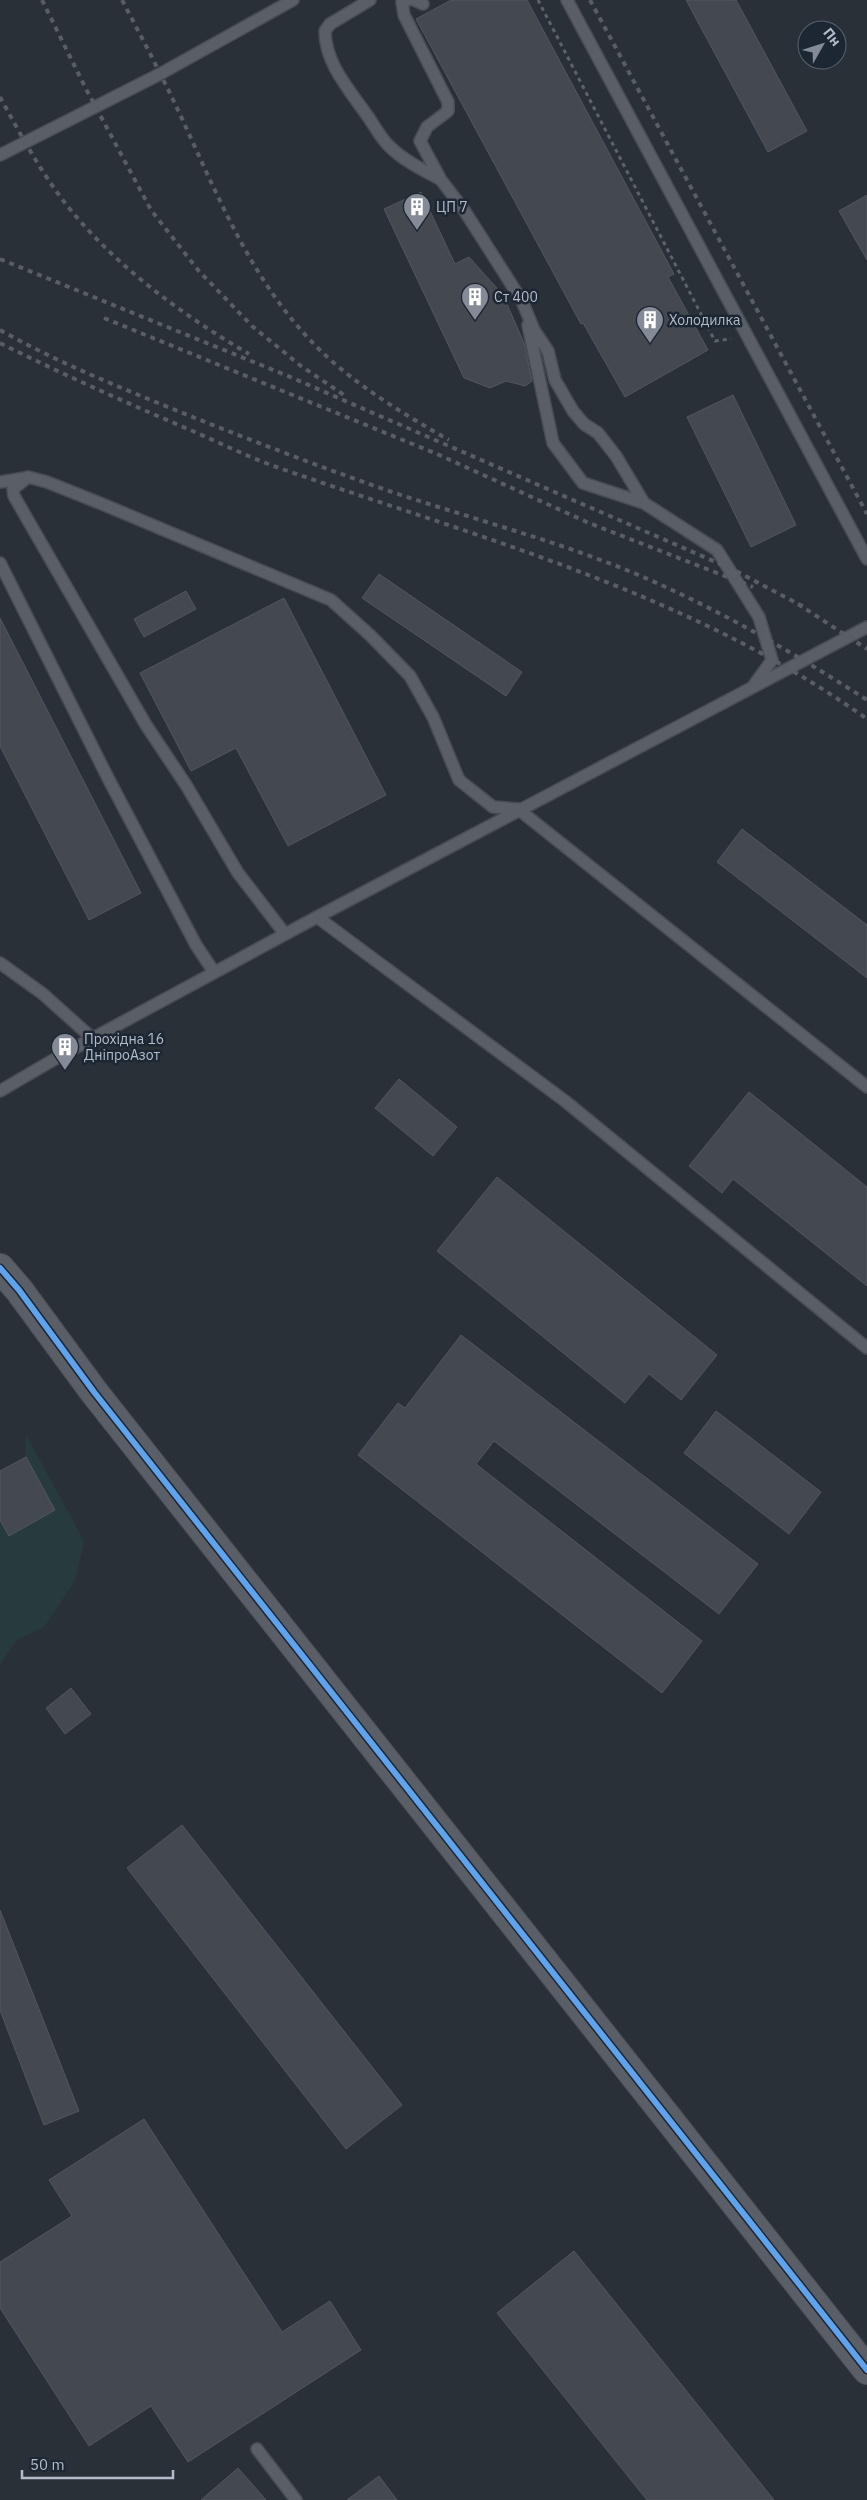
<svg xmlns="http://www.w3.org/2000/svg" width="867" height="2500" font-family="'IBM Plex Sans',sans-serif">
<rect width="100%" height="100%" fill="#2a3038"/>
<path fill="#273a3e" d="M 26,1435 L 84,1541 L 75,1581 L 44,1627 L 17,1640 L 0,1664 L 0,1521 L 9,1536 L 55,1510 L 26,1457 Z"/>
<path fill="#444950" stroke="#52575f" d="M 451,0 L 527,0 L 674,274 L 668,277 L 708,350 L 625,397 L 583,323 L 581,324 L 416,19 Z
M 686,0 L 736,0 L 807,131 L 768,152 Z
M 421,192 L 455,264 L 469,257 L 503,295 L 524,343 L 532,381 L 525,386 L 506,381 L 490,388 L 464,378 L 384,209 Z
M 867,195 L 867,260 L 839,211 Z
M 733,395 L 796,525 L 751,547 L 687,417 Z
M 379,574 L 522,672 L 506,696 L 362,598 Z
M 186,591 L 196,609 L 144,637 L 134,619 Z
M 284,598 L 386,795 L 288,846 L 236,748 L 191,771 L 140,673 Z
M 0,618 L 141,893 L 89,920 L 0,746 Z
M 742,829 L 867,925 L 867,978 L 717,862 Z
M 399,1079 L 457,1127 L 433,1156 L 375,1108 Z
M 749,1092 L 867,1187 L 867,1286 L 733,1179 L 722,1193 L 689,1166 Z
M 497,1177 L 717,1355 L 681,1400 L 649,1374 L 625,1403 L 437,1251 Z
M 461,1335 L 758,1564 L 719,1614 L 494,1441 L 476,1464 L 702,1641 L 662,1693 L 358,1455 L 398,1403 L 405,1408 Z
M 716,1411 L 821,1492 L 789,1534 L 684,1453 Z
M 26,1457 L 55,1510 L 9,1536 L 0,1520 L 0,1471 Z
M 71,1688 L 91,1714 L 65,1734 L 46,1708 Z
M 182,1825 L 402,2105 L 346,2149 L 127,1868 Z
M 0,1910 L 79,2111 L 44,2125 L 0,2010 Z
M 144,2119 L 282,2332 L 330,2301 L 361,2350 L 188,2462 L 151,2406 L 89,2446 L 0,2308 L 0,2262 L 72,2216 L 49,2180 Z
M 574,2251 L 774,2500 L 647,2500 L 497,2313 Z
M 238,2468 L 266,2500 L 201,2500 Z
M 379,2476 L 397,2500 L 347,2500 Z"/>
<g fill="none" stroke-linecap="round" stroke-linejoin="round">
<defs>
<path id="service" d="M 370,0 L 330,24 L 325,31 C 325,64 351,92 369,118 C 375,127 381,138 389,146 C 403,160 422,170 440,179
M 408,0 L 402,2 L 404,15 L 448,102 L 448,111 L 427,127 L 420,141 L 441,180 L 464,210 L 522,301 L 534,330 L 548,351 L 555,380 L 573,411 L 584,424 L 598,433 L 616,456 L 644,503
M 414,0 L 423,4
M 567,0 L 867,559
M 0,155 L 160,74 L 293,0
M 528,325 L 553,443 L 583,483 L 644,503 L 717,550 L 759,617 L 772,660 L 754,685
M 0,482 L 25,478
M 0,563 L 108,778 L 196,945 L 214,972
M 317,917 L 565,1101 L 867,1348
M 285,934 L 238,873 L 186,785 L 146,725 L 14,496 L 13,489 L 28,477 L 47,482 L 102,504 L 331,600 L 371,636 L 410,676 L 433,717 L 459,780 L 493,807 L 518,809 L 867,1087
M 0,963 L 43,994 L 92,1038
M 0,1091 L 60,1056 L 317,917 L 867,627
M 257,2449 L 296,2500"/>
<path id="tertiary" d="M 0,1268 L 19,1290 L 94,1392 L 867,2370"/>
</defs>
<use href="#service" stroke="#484c53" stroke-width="14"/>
<use href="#tertiary" stroke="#484c53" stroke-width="30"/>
<path stroke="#5d636a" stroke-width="3" stroke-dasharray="4 4" stroke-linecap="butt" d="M 538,0 L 715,341 L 731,339"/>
<use href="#service" stroke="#5a5e66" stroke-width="11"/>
<use href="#tertiary" stroke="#5a5e66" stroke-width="28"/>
<path stroke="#595d64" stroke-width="4" stroke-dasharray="5 5" stroke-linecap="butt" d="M 42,0 L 85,87 L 151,210 L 198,270 L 252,326 L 301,366 L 344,395
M 122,0 C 141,36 160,72 177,108 C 215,189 248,275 311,341 C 350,382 400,412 449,440
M 590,0 L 867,514
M 0,97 C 18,130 37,165 59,195 C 108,261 179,313 249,354
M 0,259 L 288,376 L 734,570 L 804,607
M 104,318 L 437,454 L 589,523 L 753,587
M 0,330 C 62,365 129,391 195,418 C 261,444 328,470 395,493 C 473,519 553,540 629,571 C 713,606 791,651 867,700
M 0,343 C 64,375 129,404 195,432 C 224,445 253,459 282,469 C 483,539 692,594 867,719
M 798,604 L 867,649"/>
<defs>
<path id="cycleway" d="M 0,1268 L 19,1290 L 94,1392 L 867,2370"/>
</defs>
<use href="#cycleway" stroke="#1d2633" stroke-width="9"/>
<use href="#cycleway" stroke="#60a3ed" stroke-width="6"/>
</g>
<defs>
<symbol id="building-pin" viewBox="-11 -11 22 30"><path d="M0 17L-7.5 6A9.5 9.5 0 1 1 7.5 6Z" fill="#848b96" stroke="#1d2633"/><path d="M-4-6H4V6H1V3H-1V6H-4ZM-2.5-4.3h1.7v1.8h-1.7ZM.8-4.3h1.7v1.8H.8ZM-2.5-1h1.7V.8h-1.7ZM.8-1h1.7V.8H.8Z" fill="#fff"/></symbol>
</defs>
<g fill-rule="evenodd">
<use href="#building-pin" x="401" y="191" width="32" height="43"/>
<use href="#building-pin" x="459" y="281" width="32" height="43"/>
<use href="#building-pin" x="634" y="304" width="32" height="43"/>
<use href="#building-pin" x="49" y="1031" width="32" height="43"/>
</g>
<g text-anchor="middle" stroke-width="5" stroke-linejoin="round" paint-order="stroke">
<g font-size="14" fill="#b4bcc9" stroke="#1d2633" text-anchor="start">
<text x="436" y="212">ЦП 7</text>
<text x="494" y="302">Ст 400</text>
<text x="669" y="325">Холодилка</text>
<text x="84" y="1044">Прохідна 16<tspan x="84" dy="16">ДніпроАзот</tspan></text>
</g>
</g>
<g transform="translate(822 45) rotate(51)"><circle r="24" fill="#1d2633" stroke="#59626f"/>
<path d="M0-4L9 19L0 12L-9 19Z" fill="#848b96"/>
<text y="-8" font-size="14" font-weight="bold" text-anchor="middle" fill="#b4bcc9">Пн</text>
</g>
<path d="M22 2470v8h151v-8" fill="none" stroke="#b4bcc9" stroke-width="2.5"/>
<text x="30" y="2470" font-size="15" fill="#b4bcc9" stroke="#1d2633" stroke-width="4" paint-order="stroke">50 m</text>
</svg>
